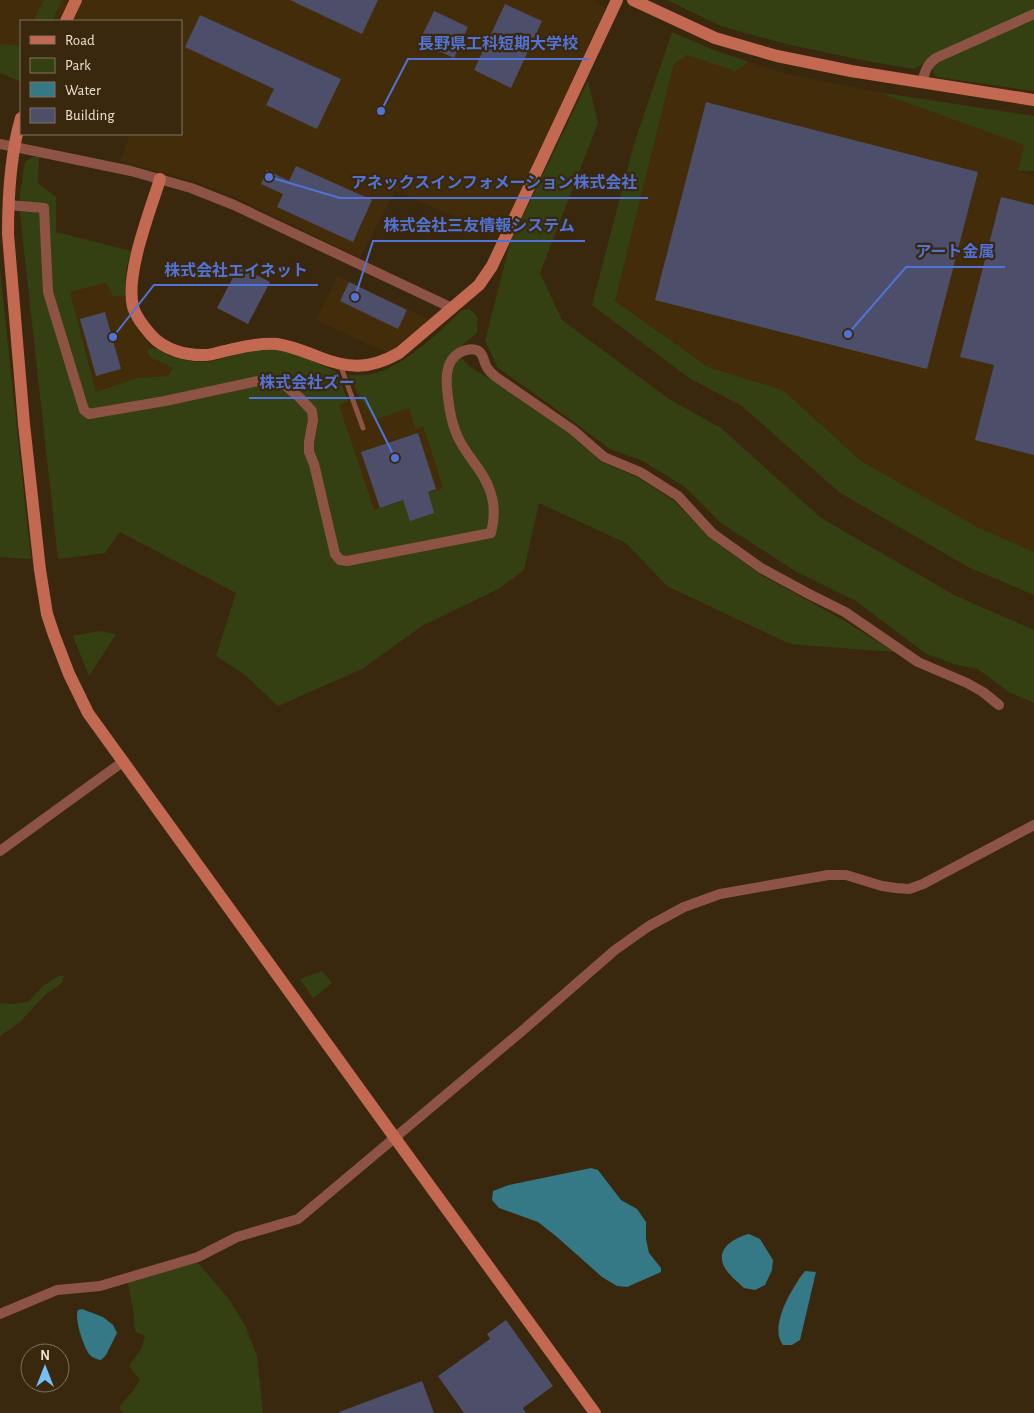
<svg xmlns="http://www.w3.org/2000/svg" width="1034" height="1413" font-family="'Alegreya Sans','Noto Sans JP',sans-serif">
<rect width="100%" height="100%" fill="#39280e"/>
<path fill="#422c0a" d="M 0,0 L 595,0 L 605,9 L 500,236 L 395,191 L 360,258 L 237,198 L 193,181 L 120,161 L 130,134 L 181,134 L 181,21 L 21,21 L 21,61 L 0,55 Z
M 687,55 L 735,71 L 749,62 L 787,74 L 877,92 L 1025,145 L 1018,171 L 1034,176 L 1034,552 L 977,527 L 861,461 L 783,390 L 708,367 L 615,301 L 674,64 Z
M 337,276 L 429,319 L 388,353 L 316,320 Z
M 106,283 L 113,296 L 125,296 L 128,310 L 137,328 L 150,346 L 147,351 L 150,357 L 173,368 L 168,376 L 137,378 L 96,392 L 70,292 Z
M 359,396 L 374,419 L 408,407 L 423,426 L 443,488 L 373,510 L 339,405 Z"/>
<path fill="#354012" d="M 44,0 L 62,0 L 52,21 L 33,21 Z
M 667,0 L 1034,0 L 1034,11 L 913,69 L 862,60 L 786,44 L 721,26 Z
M 1034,16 L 1034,91 L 937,77 L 933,73 L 933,66 L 939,59 Z
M 672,32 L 711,49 L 749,62 L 735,71 L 687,55 L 674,64 L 615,301 L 708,367 L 783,390 L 861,461 L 977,527 L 1034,552 L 1034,595 L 968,567 L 839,492 L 742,406 L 689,378 L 592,305 L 634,144 Z
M 0,44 L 20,46 L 21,44 L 21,82 L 0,73 Z
M 588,81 L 598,123 L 540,273 L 562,320 L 669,399 L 721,428 L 821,518 L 956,596 L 1034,630 L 1034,703 L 1009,692 L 978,669 L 954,664 L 925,653 L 856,601 L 795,571 L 721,523 L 685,487 L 643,461 L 610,449 L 552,406 L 498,368 L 485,341 L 510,243 Z
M 877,92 L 1034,116 L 1034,171 L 1018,171 L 1024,145 Z
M 32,157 L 39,157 L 38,183 L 56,197 L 56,232 L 131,251 L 126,269 L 125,296 L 113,296 L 106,283 L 70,292 L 96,392 L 137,378 L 168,376 L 173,368 L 150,357 L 147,352 L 148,349 L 155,348 L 170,356 L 189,361 L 209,362 L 259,349 L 278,350 L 297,354 L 337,372 L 348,401 L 339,405 L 374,510 L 443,488 L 423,426 L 415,429 L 409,408 L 374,420 L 359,396 L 348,375 C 356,375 364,376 371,374 C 402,369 440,331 462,310 L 469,309 C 481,317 477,320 477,333 L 455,351 L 470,367 L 495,382 L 570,434 L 601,462 L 637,477 L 673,500 L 708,536 L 758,573 L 843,620 L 894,652 L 790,644 L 667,586 L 626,543 L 539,503 L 524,570 L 498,589 L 422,626 L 362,669 L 278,706 L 245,675 L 216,656 L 236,593 L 120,532 L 105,553 L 58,559 L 20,214 L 20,194 L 25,162 Z
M 0,270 L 31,559 L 0,557 Z
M 99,631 L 116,634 L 89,676 L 73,636 Z
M 322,971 L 332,983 L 313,998 L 300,979 Z
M 59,976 L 64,976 L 62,983 L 45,995 L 20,1022 L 0,1036 L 0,1003 L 12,1004 L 28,1002 L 43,986 Z
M 197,1262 L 229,1299 L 245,1325 L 257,1356 L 263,1413 L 123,1413 L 119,1407 L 133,1391 L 140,1380 L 129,1366 L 141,1349 L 145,1336 L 135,1331 L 133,1310 L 128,1283 Z"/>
<path fill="#347985" d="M 591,1168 L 598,1170 L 621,1200 L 637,1209 L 646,1222 L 646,1239 L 649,1253 L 661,1268 L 661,1272 L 627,1287 L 617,1286 L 602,1277 L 557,1237 L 538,1222 L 499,1208 L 492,1200 L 493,1191 L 509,1185 Z
M 749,1234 L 760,1239 L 773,1260 L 772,1270 L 765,1285 L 755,1290 L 744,1288 C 737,1281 726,1273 723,1264 C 717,1247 736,1237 749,1234 Z
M 805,1271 L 816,1272 L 800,1340 L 792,1345 L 783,1345 C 768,1327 793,1286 805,1271 Z
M 82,1309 L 103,1317 L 113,1325 L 117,1333 L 106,1355 L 101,1360 C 96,1359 93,1358 90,1355 C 84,1348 74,1319 78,1310 Z"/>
<path fill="#4c4e6a" d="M 290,0 L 378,0 L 362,34 Z
M 505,4 L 542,21 L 511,88 L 474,70 Z
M 434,11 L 468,27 L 454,58 L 419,42 Z
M 200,15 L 341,79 L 317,129 L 266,105 L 274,89 L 185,47 Z
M 706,102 L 978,172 L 927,369 L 655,300 Z
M 296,166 L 372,200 L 353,242 L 277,207 L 283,194 L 261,184 L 267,170 L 289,181 Z
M 1001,197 L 1034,205 L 1034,455 L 975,440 L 994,365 L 960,357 Z
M 239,266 L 270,282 L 248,324 L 217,308 Z
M 349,282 L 407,310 L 398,329 L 340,301 Z
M 105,312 L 121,369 L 96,376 L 80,319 Z
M 418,433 L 436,489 L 428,492 L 434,513 L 410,521 L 403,500 L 380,508 L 361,452 Z
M 506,1320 L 553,1386 L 523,1408 L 526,1413 L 464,1413 L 438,1376 L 490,1339 L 487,1334 Z
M 422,1381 L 434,1413 L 339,1413 L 339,1412 Z"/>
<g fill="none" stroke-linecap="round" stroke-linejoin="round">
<path stroke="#8d5445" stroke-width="5" d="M 340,364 L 363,428"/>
<path stroke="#8d5445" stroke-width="10" d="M 922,82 C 925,72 927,64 936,58 L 1034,14
M 0,144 L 131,171 L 191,188 L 234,205 L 452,308
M 8,205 L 44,208 L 48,292 L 84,410 L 89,414 L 165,401 L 258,381 L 276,381 L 286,386 L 300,398 L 312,411 L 313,420 L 309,442 L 309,452 L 314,464 L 335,554 L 340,560 L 347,561 L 491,533 C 495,518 495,503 489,488 C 483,471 469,458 461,443 C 451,426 449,407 447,388 C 446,377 446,364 455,356 C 462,350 476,345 482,355 C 484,359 485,365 488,369 C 490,372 493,374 496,377 L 573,430 L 604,457 L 640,472 L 678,496 L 712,533 L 761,568 L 807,593 L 845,612 L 918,662 L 967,683 L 983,692 L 999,705
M 0,851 L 124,761
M 0,1314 L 57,1290 L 100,1286 L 198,1257 L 237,1237 L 298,1219 L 522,1031 L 615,950 L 649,926 L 684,907 L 720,894 L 828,875 L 846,875 L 882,886 L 896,888 L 909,889 L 923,884 L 1034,825"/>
<path stroke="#c36951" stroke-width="12" d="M 633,0 L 715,38 L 777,56 L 851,71 L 1034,100
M 66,21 L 76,0
M 21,118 C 10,155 8,196 8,234 L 24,424 L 40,570 L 47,614 L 54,635 L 69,674 L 88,713 L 395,1138 L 595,1413
M 160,179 C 150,212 125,273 133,307 C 136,317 144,327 151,335 C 164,350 187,356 206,355 C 212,355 219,352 225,351 C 242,347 259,343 277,344 C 291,346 303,351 316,356 C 348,369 369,370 399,353 L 479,285 L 492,266 L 617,0"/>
</g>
<path fill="none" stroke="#5173d7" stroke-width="2" d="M381 111L408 59H588M269 177L340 198H648M355 297L373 241H585M848 334L906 267H1005M113 337L154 285H318M395 458L365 398H249"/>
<g fill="#5173d7" stroke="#39280e" stroke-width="2">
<circle cx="381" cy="111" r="5"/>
<circle cx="269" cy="177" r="5"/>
<circle cx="355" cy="297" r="5"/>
<circle cx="848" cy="334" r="5"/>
<circle cx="113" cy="337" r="5"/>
<circle cx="395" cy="458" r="5"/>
</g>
<g font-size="16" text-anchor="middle" font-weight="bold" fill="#5173d7" stroke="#39280e" stroke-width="4.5" stroke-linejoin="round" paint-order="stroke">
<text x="498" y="49">長野県工科短期大学校</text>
<text x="494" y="188">アネックスインフォメーション株式会社</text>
<text x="479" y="231">株式会社三友情報システム</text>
<text x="955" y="257">アート金属</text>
<text x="236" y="276">株式会社エイネット</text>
<text x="307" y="388">株式会社ズー</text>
</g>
<rect x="20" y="20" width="162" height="115" fill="#39280e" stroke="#81725d"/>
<rect x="30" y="36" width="25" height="8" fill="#c36951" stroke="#81725d"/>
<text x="65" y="45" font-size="15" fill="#ede2d3">Road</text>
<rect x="30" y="58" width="25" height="15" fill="#354012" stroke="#81725d"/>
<text x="65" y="70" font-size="15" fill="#ede2d3">Park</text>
<rect x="30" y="82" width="25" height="15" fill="#347985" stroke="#81725d"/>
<text x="65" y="95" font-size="15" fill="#ede2d3">Water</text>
<rect x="30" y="108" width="25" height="15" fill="#4c4e6a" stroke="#81725d"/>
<text x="65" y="120" font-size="15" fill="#ede2d3">Building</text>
<g transform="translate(45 1368)"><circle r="24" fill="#39280e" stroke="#81725d"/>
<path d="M0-4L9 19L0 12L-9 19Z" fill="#76c0f7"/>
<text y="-8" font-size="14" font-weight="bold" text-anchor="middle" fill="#ede2d3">N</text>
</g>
</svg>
